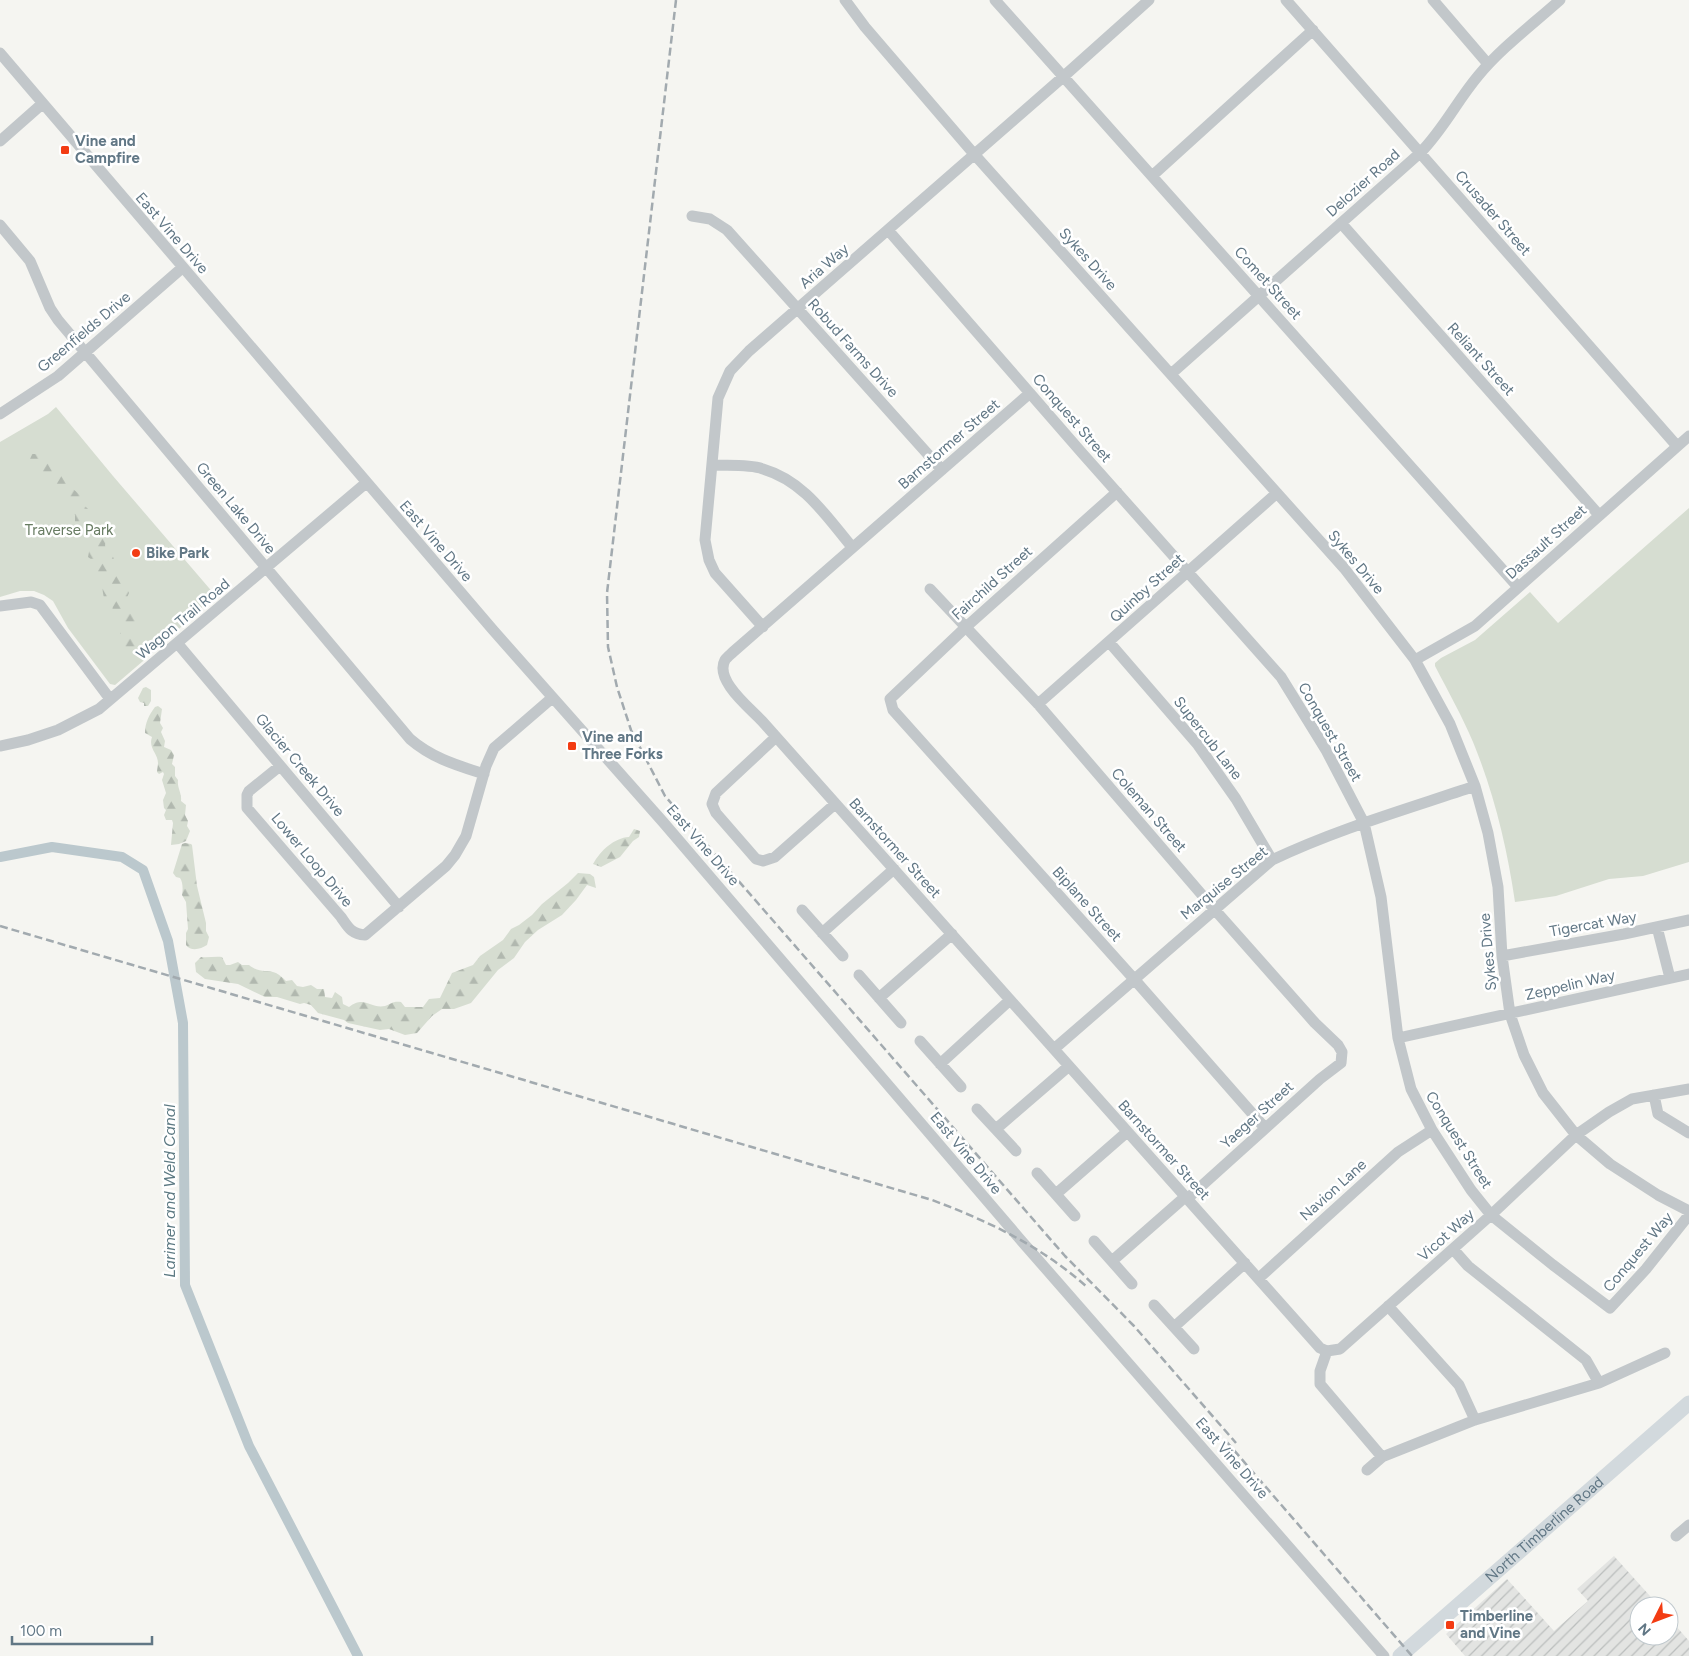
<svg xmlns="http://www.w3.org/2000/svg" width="1689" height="1656" font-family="Figtree,sans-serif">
<defs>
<pattern id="industrial-furrows" width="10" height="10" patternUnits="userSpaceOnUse" patternTransform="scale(1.25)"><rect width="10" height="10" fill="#e3e4e2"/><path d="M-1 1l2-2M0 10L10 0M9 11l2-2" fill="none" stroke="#bbbebd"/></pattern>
<pattern id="forest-firs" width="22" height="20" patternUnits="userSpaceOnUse" patternTransform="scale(1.25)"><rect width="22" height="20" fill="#d6ddd1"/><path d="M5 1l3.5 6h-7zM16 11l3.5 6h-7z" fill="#b1b8af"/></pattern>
</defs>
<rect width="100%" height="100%" fill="#f5f5f1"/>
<path fill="url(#industrial-furrows)" d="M 1614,1556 L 1659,1606 L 1639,1606 L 1639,1636 L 1669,1636 L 1669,1618 L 1689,1641 L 1689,1656 L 1465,1656 L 1446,1634 L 1507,1579 L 1554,1631 L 1588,1601 L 1577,1589 Z"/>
<path fill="#d6ddd1" d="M 56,407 L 113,476 L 215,595 L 163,644 L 115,685 L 110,684 L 68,628 L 53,601 L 44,595 L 34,591 L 20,591 L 0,597 L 0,442 L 48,414 Z
M 1689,508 L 1689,862 L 1643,876 L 1609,879 L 1556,896 L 1515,902 C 1507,847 1494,793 1473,742 C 1462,716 1448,691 1435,666 L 1435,663 L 1441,658 L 1475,640 L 1530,592 L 1558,623 Z"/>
<path fill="url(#forest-firs)" d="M 32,454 L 36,454 L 45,458 L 45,463 L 52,462 L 62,465 L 67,473 L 65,478 C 69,487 75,490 82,497 L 82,504 C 88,509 91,510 94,517 L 89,525 L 83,527 L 75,523 L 75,515 L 67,506 L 59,491 L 55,488 L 50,477 L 38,478 L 30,459 Z
M 96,531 L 105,534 L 107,539 L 105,545 L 106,550 C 115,555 115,561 114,571 L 121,578 L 120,580 L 126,586 L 129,593 C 122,607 132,610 136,619 C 136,622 137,624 138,627 L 135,636 L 141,643 L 135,653 L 132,656 L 129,655 L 128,648 L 125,649 L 123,645 L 124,641 L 121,639 L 120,633 L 124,619 L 115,620 L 113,615 L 112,602 L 104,598 C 102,589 102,585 103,576 L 97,575 L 92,565 L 92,560 L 88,557 L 92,536 Z
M 146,687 L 151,690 L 151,701 L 148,706 L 144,706 L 144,703 L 140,702 L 138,698 L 143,688 Z
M 158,706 L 162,709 L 160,723 L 163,728 L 161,732 L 165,741 L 164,747 L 171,750 L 174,755 L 172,764 L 175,767 L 175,776 L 178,780 C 177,788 182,793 181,801 L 186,805 L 185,815 L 188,821 L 187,826 L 190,831 L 186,841 L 179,844 L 171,845 L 173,823 L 172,820 L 166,820 L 164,815 L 166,810 L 164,808 L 163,800 L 166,793 L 162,780 L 164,774 L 163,772 L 159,774 L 157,772 C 157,769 158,766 158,763 C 158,754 148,748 152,737 L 145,733 C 145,723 149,715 155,707 Z
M 634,829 L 640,831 L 639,837 L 633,841 L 620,857 L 601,867 L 593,864 C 601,850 614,838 629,837 Z
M 185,843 L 191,844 L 192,845 L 197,886 L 206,923 L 206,931 L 209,937 L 207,945 C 201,949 191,952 186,945 L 186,933 L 188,929 L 186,902 L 182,895 C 183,890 183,882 180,878 L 176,877 L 173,873 L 182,844 Z
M 578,873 L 590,874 L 594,877 L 596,888 L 587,885 L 576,900 L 562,915 L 538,930 L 525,942 L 514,958 L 498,970 L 471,1003 L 454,1009 L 442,1009 L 432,1016 L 417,1033 L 405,1035 L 389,1029 L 380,1030 L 348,1023 L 344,1020 L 318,1013 L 311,1005 L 304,1003 L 300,1004 L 277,997 L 265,997 L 238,984 L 205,979 L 196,972 L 195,963 L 201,957 C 208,958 215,956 222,957 L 226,965 L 230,965 L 238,962 L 242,965 L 249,965 C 260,974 266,969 276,973 C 280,975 283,978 286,981 L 292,980 L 297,986 L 303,987 L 311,985 L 317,989 L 324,989 L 325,997 L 332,998 L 335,992 L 342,997 L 343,1004 L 349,1007 C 365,995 370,1009 385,1006 C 392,1004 392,1001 401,1002 L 405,1007 L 423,1007 L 429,999 L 440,998 L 452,973 L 473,965 L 480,956 L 503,940 L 511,929 L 519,925 L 532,915 L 542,904 L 568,883 Z"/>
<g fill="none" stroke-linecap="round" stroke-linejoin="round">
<path stroke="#bbc8cd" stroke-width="10" d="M 0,857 L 52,847 L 122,857 L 143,870 L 168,941 L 183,1023 L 185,1285 L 249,1446 L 358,1656"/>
<path stroke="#c2c7ca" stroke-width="11" d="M 845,0 L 865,27 L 974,154 L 1344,568 L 1415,660 L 1450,724 L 1475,786 L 1488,833 L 1498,887 L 1502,956 L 1510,1014 L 1524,1055 L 1543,1093 L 1576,1135 L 1610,1164 L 1658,1195 L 1689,1211
M 995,0 L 1518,587
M 1286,0 L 1677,446
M 1433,0 L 1488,64
M 0,53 L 493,630 L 663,822 L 1019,1238 L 1384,1656
M 0,141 L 42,104
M 1152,176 L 1313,30
M 692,216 L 710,219 L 727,230 L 942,470
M 1341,223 L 1599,515
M 0,225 L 30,261 L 50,308 L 58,320 L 410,739 C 432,758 456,765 484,774
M 888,230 L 1082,453 L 1281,677 L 1326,750 L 1364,823 L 1381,897 L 1398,1038 L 1411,1089 L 1432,1130 L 1471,1190 L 1491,1215 L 1553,1265 L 1610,1308 L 1646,1269 L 1689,1215
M 1171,374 L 1420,153 C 1443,130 1457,101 1478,76 C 1501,48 1532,25 1560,0
M 1030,393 L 733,652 C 731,654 727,657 725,660 C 714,680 750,708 762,721 L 1320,1348 L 1327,1351
M 0,414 L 58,376 L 182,268
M 712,465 C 727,466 749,464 763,469 C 804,481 826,516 852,547
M 1117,492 L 966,627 L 890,699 L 893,710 L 1134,979 L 1265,1128
M 930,589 L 1038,704 L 1215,910 L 1315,1023 L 1338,1045 L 1342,1052 L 1341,1063 L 1320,1079 L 1187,1199
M 0,606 L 31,602 L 40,605 L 110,699
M 763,627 L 715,573 L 709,560 L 705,540 L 718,398 L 730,371 L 749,351 L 1063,77 L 1149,0
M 1109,642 L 1198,745 L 1236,799 L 1272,860
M 178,644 L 399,907
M 1415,660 L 1475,626 L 1689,436
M 1038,704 L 1277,493
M 776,737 L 716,793 L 712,804 L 716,813 L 756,859 L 763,861 L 775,857 L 835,804
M 0,746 L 28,740 L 58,730 L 99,709 L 366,483
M 280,766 L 249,791 L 247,795 L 247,808 L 341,917 C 348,927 351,934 365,935 L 446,866 L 455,855 L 466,836 L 486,766 L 494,748 L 552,698
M 802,910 L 843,956
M 1657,927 L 1670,978
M 822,933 L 894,869
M 1502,956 L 1624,934 L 1689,920
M 859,975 L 901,1023
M 879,998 L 952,934
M 1398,1038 L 1689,974
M 920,1041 L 961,1087
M 1054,1049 L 1272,860 C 1337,829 1407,809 1475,786
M 940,1064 L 1010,1000
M 1654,1095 L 1658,1114 L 1689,1133
M 977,1109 L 1016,1151
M 996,1129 L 1069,1066
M 1037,1173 L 1075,1216
M 1056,1194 L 1127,1132
M 1094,1241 L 1132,1284
M 1453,1249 L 1468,1266 L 1586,1360 L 1599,1383
M 1112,1261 L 1185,1197
M 1259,1278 L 1398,1152 L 1432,1130
M 1154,1305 L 1194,1349
M 1388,1306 L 1459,1385 L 1475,1420
M 1174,1327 L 1245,1263
M 1327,1351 L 1340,1349 L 1491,1215 L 1576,1135 L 1609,1112 L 1632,1099 L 1689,1089
M 1327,1351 L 1320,1371 L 1320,1384 L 1382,1457
M 1367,1470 L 1382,1457 L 1475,1420 L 1599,1383 L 1665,1353
M 1676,1536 L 1689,1525"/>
<path stroke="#d2d9dd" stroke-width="15" id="s1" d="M 1400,1656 L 1689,1403"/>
<path stroke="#a2aaaf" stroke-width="2.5" stroke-dasharray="8 4" stroke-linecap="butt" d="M 676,0 L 607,593 L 608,647 L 617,687 L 631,730 L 665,796 L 689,824 L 1065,1256 L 1134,1326 L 1236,1443
M 0,926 L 932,1200 C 988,1221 1041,1246 1087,1287
M 1226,1441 L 1412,1656"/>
</g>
<g fill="#f33c13" stroke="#fff" stroke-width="2">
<rect x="60" y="145" width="10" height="10" rx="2.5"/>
<circle cx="136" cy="553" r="5"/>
<rect x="567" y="741" width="10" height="10" rx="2.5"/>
<rect x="1445" y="1620" width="10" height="10" rx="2.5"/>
</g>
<g text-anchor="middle" stroke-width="5" stroke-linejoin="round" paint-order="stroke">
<g font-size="15" font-weight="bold" fill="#617785" stroke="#fff" text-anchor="start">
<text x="75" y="146">Vine and<tspan x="75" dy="17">Campfire</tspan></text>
<text x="146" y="558">Bike Park</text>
<text x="582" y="742">Vine and<tspan x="582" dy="17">Three Forks</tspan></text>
<text x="1460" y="1621">Timberline<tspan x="1460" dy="17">and Vine</tspan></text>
</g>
<g font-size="15" fill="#617785" stroke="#fff">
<text transform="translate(1363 183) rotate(-42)" y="5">Delozier Road</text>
<text transform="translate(1493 213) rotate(49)" y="5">Crusader Street</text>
<text transform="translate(172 233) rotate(49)" y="5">East Vine Drive</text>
<text transform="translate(1088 259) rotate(48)" y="5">Sykes Drive</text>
<text transform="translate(824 266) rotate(-41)" y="5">Aria Way</text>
<text transform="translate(1268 283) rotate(48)" y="5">Comet Street</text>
<text transform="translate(84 332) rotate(-40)" y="5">Greenfields Drive</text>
<text transform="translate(853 348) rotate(48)" y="5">Robud Farms Drive</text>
<text transform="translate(1481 359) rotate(48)" y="5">Reliant Street</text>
<text transform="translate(1072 418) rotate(49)" y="5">Conquest Street</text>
<text transform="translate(949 444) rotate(-41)" y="5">Barnstormer Street</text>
<text transform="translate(236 508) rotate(50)" y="5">Green Lake Drive</text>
<text transform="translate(436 541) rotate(49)" y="5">East Vine Drive</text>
<text transform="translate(1546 542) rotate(-42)" y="5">Dassault Street</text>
<text transform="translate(1356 562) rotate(50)" y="5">Sykes Drive</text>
<text transform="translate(992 583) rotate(-42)" y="5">Fairchild Street</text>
<text transform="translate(1147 588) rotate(-42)" y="5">Quinby Street</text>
<text transform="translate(183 619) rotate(-40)" y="5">Wagon Trail Road</text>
<text transform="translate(1330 732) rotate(60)" y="5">Conquest Street</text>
<text transform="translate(1208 738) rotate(52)" y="5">Supercub Lane</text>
<text transform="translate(300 765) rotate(50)" y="5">Glacier Creek Drive</text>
<text transform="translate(1149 810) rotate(49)" y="5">Coleman Street</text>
<text transform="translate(703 845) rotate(49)" y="5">East Vine Drive</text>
<text transform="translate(895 848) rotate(48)" y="5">Barnstormer Street</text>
<text transform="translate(312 860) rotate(50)" y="5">Lower Loop Drive</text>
<text transform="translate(1224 883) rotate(-39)" y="5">Marquise Street</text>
<text transform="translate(1087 904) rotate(48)" y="5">Biplane Street</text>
<text transform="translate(1593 924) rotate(-10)" y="5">Tigercat Way</text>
<text transform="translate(1488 952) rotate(-95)" y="5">Sykes Drive</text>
<text transform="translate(1570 985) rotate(-13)" y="5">Zeppelin Way</text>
<text transform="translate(1257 1115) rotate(-42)" y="5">Yaeger Street</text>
<text transform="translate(1459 1140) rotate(58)" y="5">Conquest Street</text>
<text transform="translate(1164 1150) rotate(48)" y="5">Barnstormer Street</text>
<text transform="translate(966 1153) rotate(50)" y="5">East Vine Drive</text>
<text transform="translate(1333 1190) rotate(-42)" y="5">Navion Lane</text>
<text transform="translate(1446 1235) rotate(-42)" y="5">Vicot Way</text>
<text transform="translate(1638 1252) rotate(-50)" y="5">Conquest Way</text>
<text transform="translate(1232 1458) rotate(49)" y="5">East Vine Drive</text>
<text dy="5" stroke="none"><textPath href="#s1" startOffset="192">North Timberline Road</textPath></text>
</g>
<g font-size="15" fill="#677b61" stroke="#fff">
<text x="69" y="535">Traverse Park</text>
</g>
<g font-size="16" font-style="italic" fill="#5d7a83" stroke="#fff">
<text transform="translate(169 1191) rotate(-90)" y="6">Larimer and Weld Canal</text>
</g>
</g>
<g transform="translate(1654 1621) rotate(228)"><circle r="24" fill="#ffffff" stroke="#c0c9ce"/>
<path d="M0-4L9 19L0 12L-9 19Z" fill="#f33c13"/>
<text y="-8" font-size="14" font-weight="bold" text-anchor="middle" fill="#617785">N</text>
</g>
<path d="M12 1636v8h140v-8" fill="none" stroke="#617785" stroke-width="2.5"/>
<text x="20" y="1636" font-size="15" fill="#617785" stroke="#ffffff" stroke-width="4" paint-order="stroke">100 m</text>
</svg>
